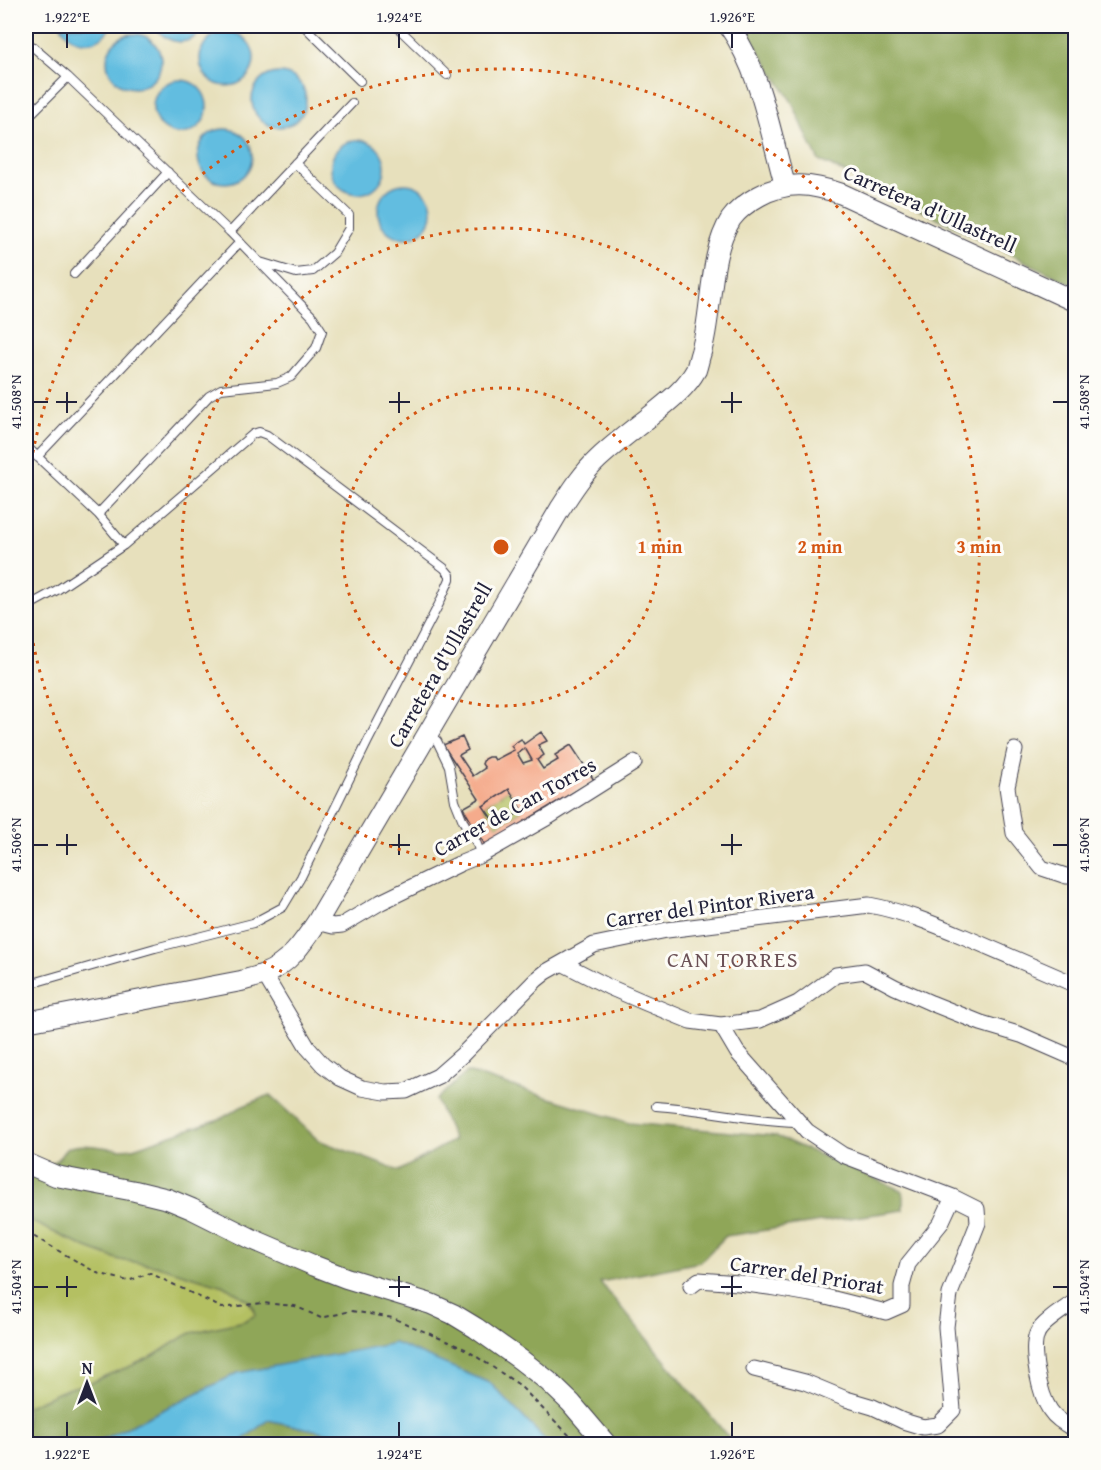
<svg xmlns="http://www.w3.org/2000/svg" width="1101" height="1470" font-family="'Gentium Book Plus',serif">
<rect width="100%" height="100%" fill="#fdfcf7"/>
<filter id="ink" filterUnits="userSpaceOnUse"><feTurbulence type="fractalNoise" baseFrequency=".0167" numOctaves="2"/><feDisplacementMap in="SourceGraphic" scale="12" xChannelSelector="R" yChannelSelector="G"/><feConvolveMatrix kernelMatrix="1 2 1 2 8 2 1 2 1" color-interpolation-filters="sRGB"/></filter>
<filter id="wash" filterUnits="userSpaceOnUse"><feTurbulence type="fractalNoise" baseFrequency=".008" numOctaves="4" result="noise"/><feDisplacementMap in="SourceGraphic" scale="24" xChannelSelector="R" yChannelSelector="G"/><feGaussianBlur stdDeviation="1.35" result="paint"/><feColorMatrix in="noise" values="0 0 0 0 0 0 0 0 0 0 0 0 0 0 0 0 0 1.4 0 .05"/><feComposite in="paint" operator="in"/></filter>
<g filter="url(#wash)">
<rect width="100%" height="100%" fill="#e7e0bc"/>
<path fill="#b4c062" stroke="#6b714e" stroke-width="1.5" d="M 509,789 L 522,811 L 497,826 L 483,806 Z
M 26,1219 L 87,1248 L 120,1260 L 155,1265 L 227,1287 C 240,1293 252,1301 256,1315 L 244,1321 L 204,1330 L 178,1340 L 155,1355 L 131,1366 L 105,1376 L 93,1382 L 67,1389 L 26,1407 Z"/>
<path fill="#8fa658" stroke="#58644a" stroke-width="1.5" d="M 745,26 L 1075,26 L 1075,286 L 829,165 L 819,161 L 810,143 L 792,102 L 757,48 Z
M 467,1072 L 629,1123 L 776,1136 L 903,1191 L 903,1210 L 726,1236 L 700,1262 L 600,1282 L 734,1444 L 549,1444 L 490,1383 L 238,1373 L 93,1444 L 26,1444 L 26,1407 L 67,1389 L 93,1382 L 105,1376 L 131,1366 L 155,1355 L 178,1340 L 191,1333 L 244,1321 L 256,1315 L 254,1308 L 249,1301 L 227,1287 L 155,1265 L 120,1260 L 87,1248 L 26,1219 L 26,1172 C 32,1170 53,1164 57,1160 C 62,1156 63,1149 70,1147 C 88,1141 112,1152 133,1148 L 222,1118 L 241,1107 L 270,1095 L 318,1140 L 399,1171 L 454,1140 L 436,1100 Z
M 268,1420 L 379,1444 L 237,1444 Z"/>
<path fill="#62bde0" stroke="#42708e" stroke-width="1.5" d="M 61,26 L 111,26 C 99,48 73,48 61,26 Z
M 155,26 L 205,26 C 191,47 169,47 155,26 Z
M200 59a27 27 0 1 1 54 0a27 27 0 1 1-54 0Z
M107 61a27 27 0 1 1 54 0a27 27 0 1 1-54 0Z
M252 100a27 27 0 1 1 54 0a27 27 0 1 1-54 0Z
M153 107a27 27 0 1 1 54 0a27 27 0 1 1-54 0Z
M198 156a27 27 0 1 1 54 0a27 27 0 1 1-54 0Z
M331 167a27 27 0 1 1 54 0a27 27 0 1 1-54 0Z
M378 211a27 27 0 1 1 54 0a27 27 0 1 1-54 0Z
M 395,1343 L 490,1383 L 549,1444 L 379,1444 L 268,1420 L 237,1444 L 93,1444 L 238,1373 Z"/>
<g id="blocks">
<path fill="#f5ab8c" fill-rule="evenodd" d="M 541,732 L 547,741 L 538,745 L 544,755 L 537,760 L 543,769 L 558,760 L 555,755 L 571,745 L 594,780 L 485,845 L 463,808 L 479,799 L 443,745 L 462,737 L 468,750 L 459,755 L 473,776 L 485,768 L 482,764 L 484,759 L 488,757 L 493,757 L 495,760 L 514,750 L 511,746 L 521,739 L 524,744 ZM 525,748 L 532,760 L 523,763 L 517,753 ZM 509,789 L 522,811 L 497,826 L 483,806 Z"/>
</g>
</g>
<g filter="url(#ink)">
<use href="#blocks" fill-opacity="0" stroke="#403e4e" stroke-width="1.5"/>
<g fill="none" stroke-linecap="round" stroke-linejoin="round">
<defs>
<path id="service" d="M 304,26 L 360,81
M 396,26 L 447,75
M 26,41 L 68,77 L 26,119
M 68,77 L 230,232 L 313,317 L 322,331 L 316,348 L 291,377 L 277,383 L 221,389 L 209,396 L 98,514
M 230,232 L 352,103
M 260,262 L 296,273 L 313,271 L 334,253 L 349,228 L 349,215 L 295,163
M 74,274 L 168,172
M 26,446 L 98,514 L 124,545 L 57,590 L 26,607
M 37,457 L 240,242
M 430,735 L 437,741 L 449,766 L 455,801 L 463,821 L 476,842 L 481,855
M 26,985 L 155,948 L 253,923 L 283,907 L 301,877 L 368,741 L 439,604 L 450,579 L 450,575 L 444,568 L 267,435 L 259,432 L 253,434 L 124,545
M 656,1106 C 704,1109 750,1121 798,1122"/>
<path id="minor" d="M 1015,750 L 1007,787 L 1014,833 L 1042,868 L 1066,876 L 1076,876
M 317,922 L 333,926 L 342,925 L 381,902 L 459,864 L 481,855 L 550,816 L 634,763
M 562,963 L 609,987 L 646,1003 L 690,1021 L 721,1025 L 760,1020 L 798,1003 L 836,975 L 865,971 L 895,987 L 931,1003 L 981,1023 L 1021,1035 L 1076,1059
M 264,974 L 308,1048 L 323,1065 L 340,1078 L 362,1088 L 385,1092 L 406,1091 L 438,1076 L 462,1055 L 536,980 L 546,972 L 594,945 L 667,930 L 869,905 C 902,911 934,924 965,937 C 1002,953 1039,969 1076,985
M 721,1025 L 737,1052 L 807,1131 L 843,1155 L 953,1197 L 977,1209 L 978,1223 L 950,1294 L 946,1327 L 953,1410 L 938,1425 L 923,1427 L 903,1421 L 873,1407 L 846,1399 L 805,1382 L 754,1369
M 691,1286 L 699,1280 L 739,1283 L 776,1288 L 822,1296 L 886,1312 L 902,1305 L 902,1286 L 908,1264 L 941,1223 L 953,1197
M 1076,1301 C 1066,1308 1041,1323 1037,1334 C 1030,1351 1040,1395 1050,1410 C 1055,1418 1068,1426 1076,1430"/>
<path id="tertiary" d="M 729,26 C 761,72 770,132 785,185
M 26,1022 L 241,981 C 248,979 257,977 264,974 C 289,964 303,943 317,922 L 560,509 C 571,492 583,473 598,459 C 614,444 631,431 648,418 C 665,404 685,390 696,370 C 698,364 699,358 701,352 C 713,312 708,255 731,219 C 738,209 748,202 759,196 C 788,180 812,184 842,194 L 1076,302
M 26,1163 L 56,1176 L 135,1191 L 168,1199 L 192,1209 L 252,1239 L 315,1266 L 346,1278 L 431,1304 L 453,1314 L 476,1328 L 521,1360 L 548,1381 L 571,1403 L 606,1444"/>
</defs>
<use href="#service" stroke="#403e4e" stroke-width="10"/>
<use href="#minor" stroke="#403e4e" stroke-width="17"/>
<use href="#tertiary" stroke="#403e4e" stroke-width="22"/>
<path stroke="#403e4e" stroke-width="2" stroke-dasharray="4.5 4.5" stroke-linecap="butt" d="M 26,1232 L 97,1273 L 128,1281 L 150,1273 L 222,1308 L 262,1303 L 295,1306 L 321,1318 L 351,1311 L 393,1318 L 465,1349 L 518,1384 L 578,1444
M 946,1436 L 949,1444"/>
<use href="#service" stroke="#fff" stroke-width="8"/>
<use href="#minor" stroke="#fff" stroke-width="15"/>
<use href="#tertiary" stroke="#fff" stroke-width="20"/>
</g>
</g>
<path fill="none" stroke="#22223b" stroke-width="2" d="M 67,33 L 67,48M 399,33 L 399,48M 732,33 L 732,48M 67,392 L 67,413M 399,392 L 399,413M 732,392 L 732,413M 33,402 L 48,402M 56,402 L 77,402M 389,402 L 410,402M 721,402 L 742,402M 1053,402 L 1068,402M 67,834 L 67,855M 399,834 L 399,855M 732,834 L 732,855M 33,845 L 48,845M 56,845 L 77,845M 389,845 L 410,845M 721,845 L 742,845M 1053,845 L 1068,845M 67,1276 L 67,1297M 399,1276 L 399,1297M 732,1276 L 732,1297M 33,1287 L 48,1287M 56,1287 L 77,1287M 389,1287 L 410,1287M 721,1287 L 742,1287M 1053,1287 L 1068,1287M 67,1422 L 67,1437M 399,1422 L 399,1437M 732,1422 L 732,1437"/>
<g fill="none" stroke="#d45411" stroke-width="3" stroke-dasharray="3 6">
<circle cx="501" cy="547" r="159"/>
<circle cx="501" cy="547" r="319"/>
<path d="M26 497A478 478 0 1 1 26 597"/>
</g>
<g text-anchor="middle" stroke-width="6" stroke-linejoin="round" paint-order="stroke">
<g font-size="21" fill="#22223b" stroke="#fdfcf7">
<text transform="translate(930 209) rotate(24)" y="7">Carretera d'Ullastrell</text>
<text transform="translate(440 665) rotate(-60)" y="7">Carretera d'Ullastrell</text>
<text transform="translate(515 807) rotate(-29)" y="7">Carrer de Can Torres</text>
<text transform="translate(710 906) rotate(-8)" y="7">Carrer del Pintor Rivera</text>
<text transform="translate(807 1275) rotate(9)" y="7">Carrer del Priorat</text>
</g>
<g font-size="22" letter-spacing="1.5" fill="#6c5257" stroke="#fdfcf7">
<text x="733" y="967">CAN TORRES</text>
</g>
</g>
<circle cx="501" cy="547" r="9" fill="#d45411" stroke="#fdfcf7" stroke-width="3"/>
<g font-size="18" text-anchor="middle" font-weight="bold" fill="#d45411" stroke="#fdfcf7" stroke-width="6" stroke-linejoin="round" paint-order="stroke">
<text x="660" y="553">1 min</text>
<text x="820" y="553">2 min</text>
<text x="979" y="553">3 min</text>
</g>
<rect width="1101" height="1470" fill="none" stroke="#fdfcf7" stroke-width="66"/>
<g transform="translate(87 1383)" stroke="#fdfcf7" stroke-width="4.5" paint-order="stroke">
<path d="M0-4.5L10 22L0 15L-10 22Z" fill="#22223b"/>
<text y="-9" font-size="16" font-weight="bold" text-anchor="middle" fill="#22223b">N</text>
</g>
<rect x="33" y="33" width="1035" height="1404" fill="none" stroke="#22223b" stroke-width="2"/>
<g font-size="15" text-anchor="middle" fill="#22223b">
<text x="67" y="22">1.922°E</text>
<text x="399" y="22">1.924°E</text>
<text x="732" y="22">1.926°E</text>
<text transform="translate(16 402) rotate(-90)" y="5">41.508°N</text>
<text transform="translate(1084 402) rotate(-90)" y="5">41.508°N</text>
<text transform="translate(16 845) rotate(-90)" y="5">41.506°N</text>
<text transform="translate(1084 845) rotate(-90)" y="5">41.506°N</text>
<text transform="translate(16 1287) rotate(-90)" y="5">41.504°N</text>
<text transform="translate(1084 1287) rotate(-90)" y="5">41.504°N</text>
<text x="67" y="1459">1.922°E</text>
<text x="399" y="1459">1.924°E</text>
<text x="732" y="1459">1.926°E</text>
</g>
</svg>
